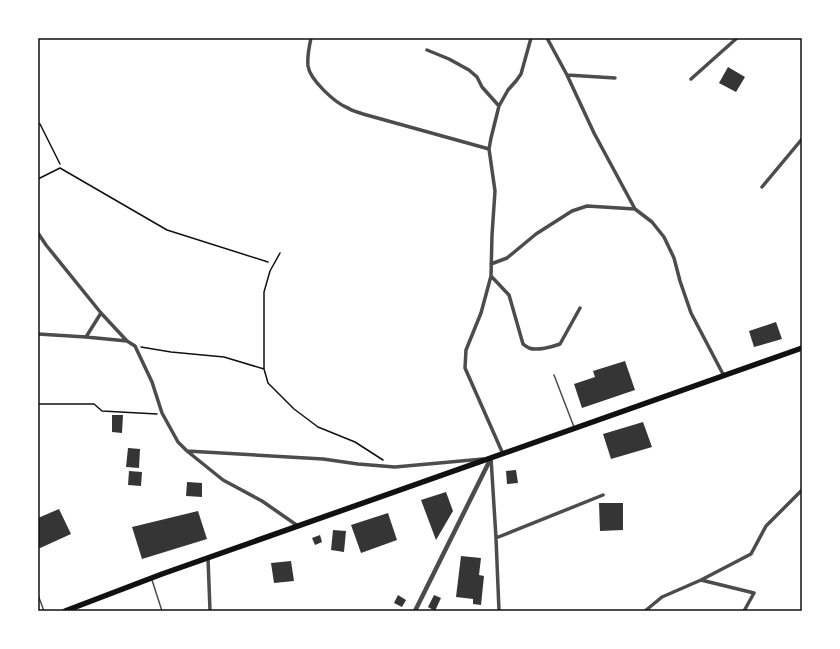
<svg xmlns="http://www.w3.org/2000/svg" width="840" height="649" font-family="'DejaVu Sans',sans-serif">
<rect width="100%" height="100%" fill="#fff"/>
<path fill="#353535" d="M 728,67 L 745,77 L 736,92 L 719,83 Z
M 776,322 L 782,339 L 754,347 L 749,331 Z
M 625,361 L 635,390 L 582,408 L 574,384 L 595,377 L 593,371 Z
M 112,415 L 123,415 L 122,433 L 112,432 Z
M 643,422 L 652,447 L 611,459 L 603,434 Z
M 128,448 L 140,449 L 139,468 L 126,467 Z
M 516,470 L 518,483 L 507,484 L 506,471 Z
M 129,471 L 142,472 L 141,486 L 128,485 Z
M 187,482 L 202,483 L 202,497 L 186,496 Z
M 446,492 L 453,511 L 436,540 L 421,500 Z
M 599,503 L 623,503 L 623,530 L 600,531 Z
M 59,509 L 71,534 L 38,549 L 38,518 Z
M 198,511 L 207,539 L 142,559 L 132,527 Z
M 388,513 L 397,540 L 361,553 L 351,525 Z
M 333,530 L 346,531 L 344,552 L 331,550 Z
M 320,535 L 322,542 L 315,545 L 312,538 Z
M 461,556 L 481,558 L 479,575 L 484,576 L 481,605 L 473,604 L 473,599 L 456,597 Z
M 291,561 L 294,581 L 274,583 L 271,563 Z
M 398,595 L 406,600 L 402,607 L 394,603 Z
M 434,595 L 441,598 L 435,611 L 428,607 Z"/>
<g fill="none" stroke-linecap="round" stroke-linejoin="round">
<path stroke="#111" stroke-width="1.5" d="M 38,123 L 40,124 L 60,164
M 38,179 L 60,168 L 167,230 L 268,262
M 280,253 L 270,271 L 264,292 L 264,369 L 268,383 L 294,409 L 318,427 L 355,442 L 383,460
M 141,347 L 171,352 L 224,357 L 264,369
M 38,404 L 94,404 L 102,411 L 157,414"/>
<path stroke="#4c4c4c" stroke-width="1.5" d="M 554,375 L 574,427
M 152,580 L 162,611
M 38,595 L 44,611"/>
<path stroke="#4c4c4c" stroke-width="3.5" d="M 311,38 C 309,47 307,56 308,66 C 310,80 335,103 348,108 C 352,111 358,112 363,114 L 489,149
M 547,38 L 567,75 L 594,133 L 635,209 L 652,222 L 664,237 L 674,258 L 680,281 L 691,313 L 724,376
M 427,50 L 449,59 L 469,70 L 477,77 L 482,87 L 499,106
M 567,75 L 615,78
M 691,79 L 737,38
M 762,187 L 802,139
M 38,233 L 46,245 L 101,313 L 127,341 L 135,346 L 152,382 L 162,413 L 178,442 L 187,451 L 223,480 L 262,501 L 298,526
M 491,264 L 507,258 L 536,234 L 572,211 L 587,206 L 635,209
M 491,276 L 509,295 L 523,344 C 525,346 527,347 529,348 C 537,351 552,347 560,344 L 580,308
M 38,334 L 86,337 L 127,341
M 86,337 L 101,313
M 187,451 L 323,459 L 358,464 L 395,467 L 483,459
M 503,454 L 465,368 L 466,350 L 481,313 L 491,276 L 492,235 L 495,191 L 489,149 L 491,138 L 499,106 L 508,90 L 516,81 L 521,74 L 531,38
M 491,458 L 496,538 L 499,611
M 496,538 L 603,495
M 208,558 L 210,611
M 701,580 L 754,593 L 744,611
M 645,611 L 662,597 L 701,580 L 751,554 L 766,526 L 802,490"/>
<path stroke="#4c4c4c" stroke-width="4.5" d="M 415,611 L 491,458"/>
<path stroke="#111" stroke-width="5.5" d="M 65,611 L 162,574 L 802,348"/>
</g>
<rect width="840" height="649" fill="none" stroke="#ffffff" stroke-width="78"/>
<rect x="39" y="39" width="762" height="571" fill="none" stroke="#111" stroke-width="1.5"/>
</svg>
